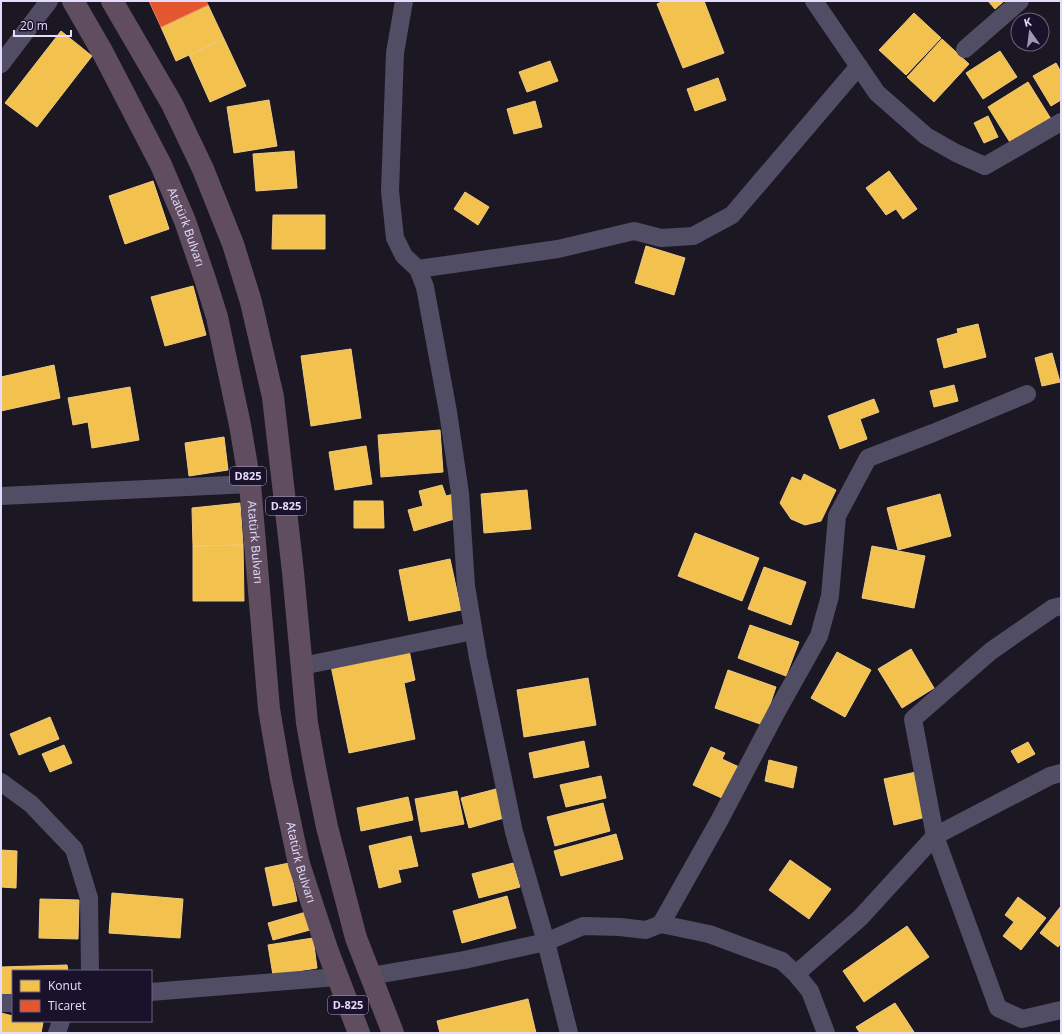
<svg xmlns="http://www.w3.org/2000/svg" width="1062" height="1034" font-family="'Open Sans',sans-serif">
<rect width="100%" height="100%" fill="#1b1824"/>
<path fill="#f2c14e" stroke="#eec982" d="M 664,1 L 704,1 L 724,53 L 683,68 L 657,4 Z
M 988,1 L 1004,1 L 995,9 Z
M 208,5 L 224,39 L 176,61 L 161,27 Z
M 914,13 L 941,38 L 906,75 L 879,50 Z
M 61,31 L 92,56 L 37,127 L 5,103 Z
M 224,39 L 246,86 L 210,102 L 189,55 Z
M 942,39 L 969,64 L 934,102 L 907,77 Z
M 1000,51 L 1017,77 L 983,99 L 966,73 Z
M 550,61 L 558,81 L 527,92 L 519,72 Z
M 1056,63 L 1061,72 L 1061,100 L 1051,106 L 1033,76 Z
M 718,78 L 726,100 L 695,111 L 687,89 Z
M 1028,82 L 1051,119 L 1011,144 L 988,107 Z
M 269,100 L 277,146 L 234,153 L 227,107 Z
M 535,101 L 542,127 L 514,134 L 507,109 Z
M 988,116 L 998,137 L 984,143 L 974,123 Z
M 294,151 L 297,188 L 256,191 L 253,154 Z
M 889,171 L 917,209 L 903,219 L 896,209 L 886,215 L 866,188 Z
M 153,181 L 169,229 L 125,244 L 109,196 Z
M 465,192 L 489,207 L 478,225 L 454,209 Z
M 273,215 L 325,215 L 325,249 L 272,249 Z
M 646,246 L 685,258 L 674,295 L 635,283 Z
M 193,286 L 206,335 L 165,346 L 151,297 Z
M 978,324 L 986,357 L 944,368 L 937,339 L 958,333 L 957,329 Z
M 351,349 L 361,418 L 311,426 L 301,356 Z
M 1052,353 L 1060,382 L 1042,386 L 1035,358 Z
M 54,365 L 60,398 L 1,411 L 1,377 Z
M 954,385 L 958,401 L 934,407 L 930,391 Z
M 130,387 L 139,440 L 92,448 L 88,422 L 73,425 L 68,398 Z
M 874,399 L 879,412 L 860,419 L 867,439 L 840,449 L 828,416 Z
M 440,430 L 443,472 L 381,477 L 378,435 Z
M 224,437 L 228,470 L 189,476 L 185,443 Z
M 366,446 L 372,484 L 335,490 L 329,452 Z
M 804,474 L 836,490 L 821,521 L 805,525 L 791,519 L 780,503 L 792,477 L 801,481 Z
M 442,485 L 446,496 L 454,494 L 461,517 L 414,531 L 408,510 L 423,506 L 419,491 Z
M 527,490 L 531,529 L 484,533 L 481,494 Z
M 940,494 L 951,536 L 898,550 L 887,508 Z
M 354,501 L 383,501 L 384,528 L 354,528 Z
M 240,503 L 243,545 L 193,546 L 192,508 Z
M 695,533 L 759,558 L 742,601 L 678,576 Z
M 243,545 L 244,601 L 193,601 L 193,546 Z
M 872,546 L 925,556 L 914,608 L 862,598 Z
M 450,559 L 461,610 L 409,621 L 399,570 Z
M 764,567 L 806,582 L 791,625 L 748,609 Z
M 750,625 L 799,642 L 786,676 L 738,658 Z
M 911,649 L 934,688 L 902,708 L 878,669 Z
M 409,650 L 415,680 L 404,683 L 415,739 L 349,753 L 331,666 Z
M 837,652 L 871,670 L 845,717 L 811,698 Z
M 728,670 L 776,687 L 763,725 L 715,708 Z
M 588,678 L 596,725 L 524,737 L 517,690 Z
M 50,717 L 59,739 L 19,755 L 10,734 Z
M 584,741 L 589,767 L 534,778 L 529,753 Z
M 1028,742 L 1035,754 L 1018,763 L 1011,751 Z
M 64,745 L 72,763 L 50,772 L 42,754 Z
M 711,747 L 725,753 L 722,759 L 739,767 L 724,799 L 693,785 Z
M 769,760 L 797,767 L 793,788 L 765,781 Z
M 916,772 L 926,817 L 894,825 L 884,779 Z
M 601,776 L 606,798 L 566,807 L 560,785 Z
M 496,789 L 504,818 L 469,828 L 461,798 Z
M 457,791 L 464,824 L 421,832 L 415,799 Z
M 408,797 L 413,820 L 361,831 L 357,808 Z
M 603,803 L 610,831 L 555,846 L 547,817 Z
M 616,834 L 623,859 L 561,876 L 554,851 Z
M 411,836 L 418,866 L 398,870 L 401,882 L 379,888 L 369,846 Z
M 1,850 L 17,851 L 16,888 L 1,887 Z
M 790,860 L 831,889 L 809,919 L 769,890 Z
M 289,863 L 297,901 L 273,906 L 265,868 Z
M 513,863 L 520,887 L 479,898 L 472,874 Z
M 112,893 L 183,899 L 180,938 L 109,933 Z
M 507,896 L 516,928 L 462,943 L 453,911 Z
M 1018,897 L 1046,918 L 1021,950 L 1003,936 L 1014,922 L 1005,915 Z
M 40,899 L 79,900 L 78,939 L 39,938 Z
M 1061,906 L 1061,943 L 1058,947 L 1040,933 Z
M 306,912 L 310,930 L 273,940 L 268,923 Z
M 907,926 L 929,957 L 864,1002 L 843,971 Z
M 313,938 L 317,968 L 273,975 L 268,945 Z
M 67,965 L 68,971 L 13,971 L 13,996 L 1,996 L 1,967 Z
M 528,999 L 536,1033 L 440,1033 L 437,1021 Z
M 895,1003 L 914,1032 L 860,1033 L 856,1027 Z
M 1,1013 L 13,1016 L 13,1021 L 37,1021 L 43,1022 L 41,1033 L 1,1033 Z"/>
<path fill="#e4572e" stroke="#e47f6c" d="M 149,1 L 206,1 L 208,5 L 161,27 Z"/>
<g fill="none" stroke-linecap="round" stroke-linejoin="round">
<path stroke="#514d64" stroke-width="18" d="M 404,1 L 395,53 L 390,191 L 395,238 L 404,256 L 418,269 L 425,287 L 448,412 L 460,493 L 466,586 L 478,658 L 514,832 L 546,942 L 569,1033
M 814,1 L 877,93 L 926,136 L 956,153 L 985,166 L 1061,122
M 965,49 L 1020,1
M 1,64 L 49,1
M 418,269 L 558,249 L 634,231 L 661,238 L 693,236 L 732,215 L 859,66
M 1,496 L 250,484
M 1061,606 L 1053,608 L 991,651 L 913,719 L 935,836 L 998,1008 L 1022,1019 L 1061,1010
M 302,666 L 473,631
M 1,782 L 31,804 L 74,849 L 89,898 L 90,971
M 661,924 L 719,821 L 777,711 L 819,636 L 830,596 L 837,516 L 868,458 L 933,433 L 1027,394
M 796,974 L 860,918 L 935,836 L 1050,776 L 1061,773
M 370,976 L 464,960 L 546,942 L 583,926 L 620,927 L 646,930 L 661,924 L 709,934 L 782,961 L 796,974 L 810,991 L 826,1033
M 151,992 L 337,977
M 1,1003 L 13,1003
M 57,1033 L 61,1021"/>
<g stroke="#604e60" stroke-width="22">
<path id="s1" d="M 73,1 L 103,53 L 161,165 L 185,221 L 205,279 L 217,317 L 240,425 L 250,484 L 269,709 L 281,779 L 299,864 L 327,949 L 359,1033"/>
<path d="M 112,1 L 172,104 L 203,169 L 233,244 L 251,302 L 273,397 L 293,572 L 307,723 L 316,773 L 327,827 L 356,938 L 393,1033"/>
</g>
</g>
<g text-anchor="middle" stroke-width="4" stroke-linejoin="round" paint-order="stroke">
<g fill="#19122a" stroke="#a89fbe" stroke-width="1">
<rect x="230" y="467" width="36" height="18" rx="3"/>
<rect x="266" y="497" width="40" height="18" rx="3"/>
<rect x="328" y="996" width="40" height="18" rx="3"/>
</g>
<g font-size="11" font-weight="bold" fill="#e5dcfd">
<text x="248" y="480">D825</text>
<text x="286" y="510">D-825</text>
<text x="348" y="1009">D-825</text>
</g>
<g font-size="12" fill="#e5dcfd" stroke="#19122a">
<text dy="4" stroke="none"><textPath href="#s1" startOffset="253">Atatürk Bulvarı</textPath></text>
<text dy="4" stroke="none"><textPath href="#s1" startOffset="577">Atatürk Bulvarı</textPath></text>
<text dy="4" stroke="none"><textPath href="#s1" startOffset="901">Atatürk Bulvarı</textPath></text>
</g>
</g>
<rect width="1062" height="1034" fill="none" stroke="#e5dcfd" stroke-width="4"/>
<rect x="12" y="970" width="140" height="52" fill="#19122a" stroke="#6b637e"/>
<rect x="20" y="980" width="20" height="12" fill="#f2c14e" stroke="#6b637e"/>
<text x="48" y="990" font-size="12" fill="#e5dcfd">Konut</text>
<rect x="20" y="1000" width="20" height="12" fill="#e4572e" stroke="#6b637e"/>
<text x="48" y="1010" font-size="12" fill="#e5dcfd">Ticaret</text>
<g transform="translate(1030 32) rotate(346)"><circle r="19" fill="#19122a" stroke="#6b637e"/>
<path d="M0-3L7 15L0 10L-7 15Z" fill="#9e97b1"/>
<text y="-6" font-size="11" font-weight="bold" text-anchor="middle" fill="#e5dcfd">K</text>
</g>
<path d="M14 30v6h57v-6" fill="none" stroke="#e5dcfd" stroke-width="2"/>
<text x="20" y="30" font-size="12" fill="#e5dcfd" stroke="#19122a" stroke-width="3" paint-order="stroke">20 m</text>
</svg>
